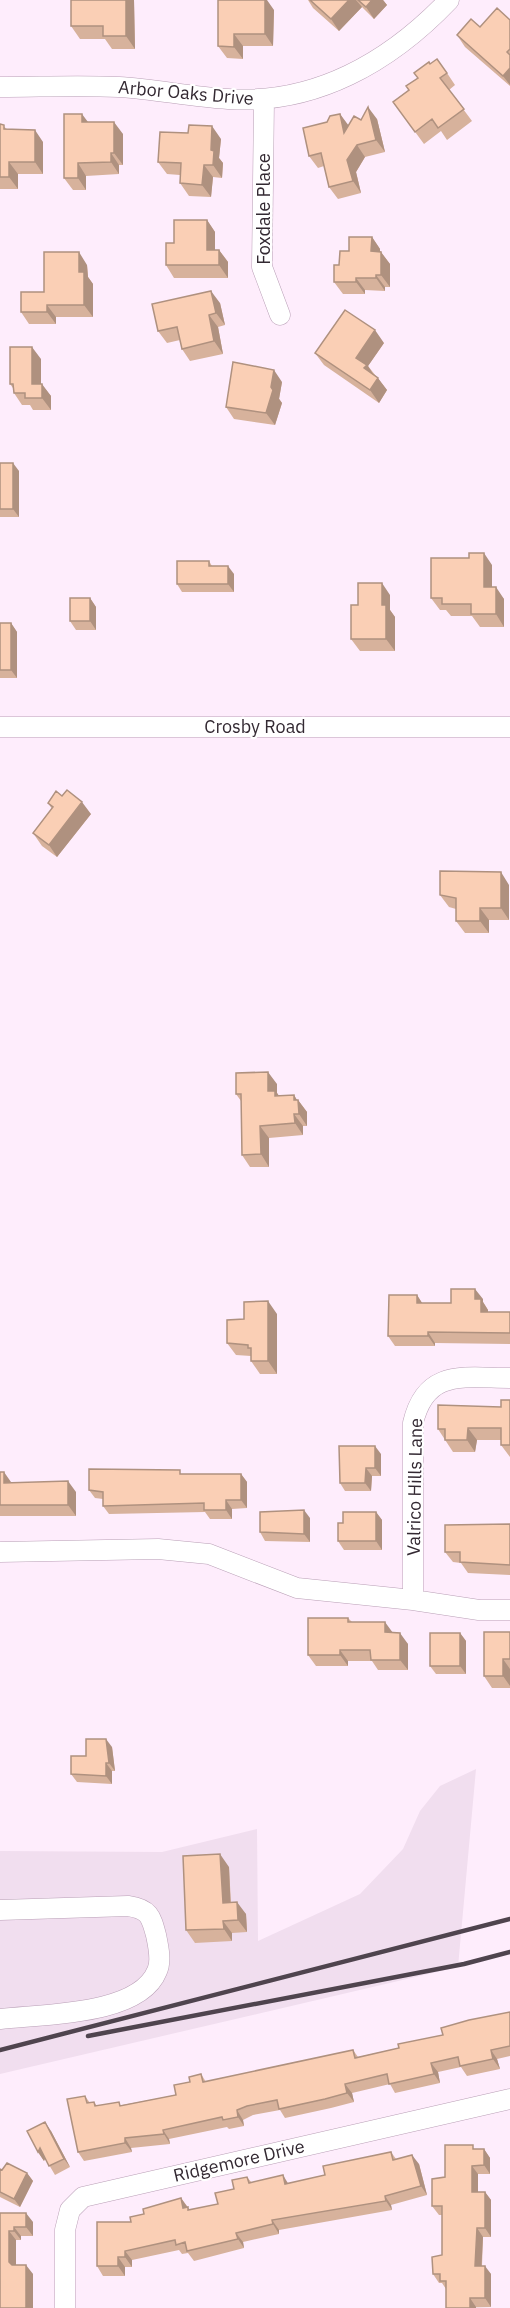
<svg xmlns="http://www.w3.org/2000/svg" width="510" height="2308" font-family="'IBM Plex Sans',sans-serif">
<rect width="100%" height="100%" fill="#feedfc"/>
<path fill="#f1deef" d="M 476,1769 L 458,1967 L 0,2074 L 0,1851 L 162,1852 L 257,1829 L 258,1941 L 360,1894 L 403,1849 L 420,1811 L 440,1786 Z"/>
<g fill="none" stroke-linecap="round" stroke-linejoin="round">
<defs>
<path id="minor" d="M 0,87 C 39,87 79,85 119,87 C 155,89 191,97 228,99 C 315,105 390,62 449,0
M 264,100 L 262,267 L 280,315
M 0,727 L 510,727
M 0,1552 L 158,1549 L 209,1554 L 297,1588 L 413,1600 L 479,1610 L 510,1610
M 413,1600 L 413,1423 C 426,1368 464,1378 510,1378
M 0,1910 L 128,1906 C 149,1909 151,1916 156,1935 C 158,1945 162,1961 157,1971 C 139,2016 41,2014 0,2019
M 65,2308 L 65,2230 L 70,2210 L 83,2197 L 510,2099"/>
</defs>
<use href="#minor" stroke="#b99fb6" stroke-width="21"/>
<use href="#minor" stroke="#fff" stroke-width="20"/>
<path stroke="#4f444e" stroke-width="4.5" d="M 88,2036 L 464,1964 L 510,1952
M 0,2050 L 510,1919"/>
</g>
<path fill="#d7b29c" d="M 134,0 L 135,49 L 112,49 L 105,39 L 80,39 L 71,26 Z
M 218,0 L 274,10 L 273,46 L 243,46 L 243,59 L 227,58 L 218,46 Z
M 308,0 L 383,0 L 387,5 L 374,19 L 362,7 L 339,31 L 313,8 Z
M 510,20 L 510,86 L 465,47 L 457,35 L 480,27 Z
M 430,64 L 447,73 L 455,85 L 449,90 L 472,121 L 447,140 L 441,131 L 424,144 L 393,102 L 409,90 Z
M 340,114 L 348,126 L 361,120 L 377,119 L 385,152 L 365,157 L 356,172 L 361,193 L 338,199 L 329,187 L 324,166 L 318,168 L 309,156 L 327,122 Z
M 88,122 L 123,134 L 123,165 L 119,165 L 119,174 L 86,176 L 86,190 L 73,190 L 64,178 Z
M 0,124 L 7,129 L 43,142 L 43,174 L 18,174 L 18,189 L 0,189 Z
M 221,139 L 219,158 L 223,163 L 222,178 L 213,177 L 211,197 L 189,196 L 180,183 L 180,175 L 167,174 L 158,162 Z
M 207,220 L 215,232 L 215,250 L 219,250 L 228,262 L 228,278 L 174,278 L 166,265 L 174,243 Z
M 372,237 L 380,249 L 380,251 L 390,264 L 390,287 L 385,287 L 385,291 L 365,290 L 365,294 L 343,294 L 334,282 L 339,265 L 349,251 Z
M 87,265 L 88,277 L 93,284 L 93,317 L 56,317 L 56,324 L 29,324 L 21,312 L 44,292 Z
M 220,303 L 225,325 L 218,327 L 223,354 L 190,361 L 182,349 L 180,340 L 167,343 L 158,331 Z
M 384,343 L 368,366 L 387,390 L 379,403 L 324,365 L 315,353 Z
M 41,359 L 41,384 L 51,396 L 51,410 L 33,410 L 30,405 L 22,405 L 14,393 L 13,388 L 10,384 Z
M 282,382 L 279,399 L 282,403 L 275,425 L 234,419 L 226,407 Z
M 0,463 L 19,471 L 19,517 L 0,517 Z
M 209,561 L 212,566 L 234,574 L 234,592 L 182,592 L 177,584 Z
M 492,565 L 492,587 L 504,599 L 504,627 L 480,627 L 472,616 L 451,616 L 446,610 L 440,610 L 431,598 Z
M 390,595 L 390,610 L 395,617 L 395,651 L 360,651 L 351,639 L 358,605 Z
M 90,598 L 96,607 L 96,630 L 76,630 L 70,621 Z
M 0,623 L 11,623 L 17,632 L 17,678 L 0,678 Z
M 48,803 L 91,814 L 57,857 L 42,846 L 33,833 L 52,809 Z
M 509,885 L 509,920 L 489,920 L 489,933 L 465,933 L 456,921 L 456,909 L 449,907 L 440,895 Z
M 277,1084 L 277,1093 L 279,1096 L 294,1095 L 297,1100 L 298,1100 L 307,1112 L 307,1126 L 303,1126 L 303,1135 L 269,1138 L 269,1167 L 250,1167 L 242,1155 L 241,1101 L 236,1094 Z
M 417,1295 L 422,1303 L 451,1303 L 483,1299 L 483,1302 L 488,1310 L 488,1312 L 510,1312 L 510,1344 L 435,1343 L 435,1346 L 395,1346 L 388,1336 Z
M 277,1314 L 277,1374 L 260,1374 L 251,1361 L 251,1356 L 236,1355 L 227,1343 L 244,1319 Z
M 510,1400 L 510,1457 L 501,1445 L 501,1440 L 477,1440 L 475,1452 L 453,1452 L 438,1429 L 501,1407 Z
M 381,1454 L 381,1476 L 372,1476 L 371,1491 L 345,1491 L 340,1483 Z
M 0,1472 L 11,1483 L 76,1492 L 76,1516 L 0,1516 Z
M 183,1474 L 241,1474 L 247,1482 L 247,1508 L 232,1509 L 232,1519 L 210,1519 L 205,1512 L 109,1514 L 103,1506 L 103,1499 L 95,1498 L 89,1490 Z
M 376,1512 L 382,1520 L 382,1550 L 344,1550 L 338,1541 L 343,1523 Z
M 310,1518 L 310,1542 L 265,1541 L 260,1532 Z
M 510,1524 L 510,1575 L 468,1573 L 461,1563 L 453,1562 L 445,1552 Z
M 348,1618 L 352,1622 L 392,1632 L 408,1644 L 408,1670 L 378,1670 L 372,1661 L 348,1661 L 348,1666 L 316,1666 L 308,1655 Z
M 510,1632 L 510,1688 L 492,1688 L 484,1676 Z
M 460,1633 L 466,1641 L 466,1674 L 436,1674 L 430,1666 Z
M 112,1747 L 115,1771 L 112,1771 L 112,1784 L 77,1782 L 71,1774 L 86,1756 Z
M 229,1867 L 231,1903 L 246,1914 L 247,1932 L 232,1933 L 232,1941 L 195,1943 L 186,1930 Z
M 510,2012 L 510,2056 L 497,2059 L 500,2069 L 467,2076 L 461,2067 L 438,2072 L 440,2083 L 395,2093 L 390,2084 L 352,2093 L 354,2102 L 331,2108 L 285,2118 L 280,2110 L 253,2115 L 243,2120 L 244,2126 L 229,2129 L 227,2127 L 169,2139 L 170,2144 L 131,2148 L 132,2152 L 84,2161 L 78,2152 L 85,2096 L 90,2103 L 94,2102 L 97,2106 L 122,2105 L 176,2095 L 190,2082 L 201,2074 L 206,2082 L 353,2050 L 358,2057 L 399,2048 L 443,2035 Z
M 51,2131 L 70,2167 L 55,2175 L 45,2158 L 44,2161 L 38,2152 Z
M 476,2149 L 484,2149 L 490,2158 L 490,2174 L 478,2174 L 478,2192 L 485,2192 L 491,2200 L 491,2237 L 483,2237 L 482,2266 L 491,2274 L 491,2307 L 446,2308 L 446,2289 L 442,2283 L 439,2283 L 433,2274 L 442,2255 L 442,2215 L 439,2215 L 432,2206 L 445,2177 Z
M 391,2152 L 396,2159 L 419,2164 L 427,2195 L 391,2205 L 392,2210 L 279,2230 L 279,2234 L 243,2242 L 244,2248 L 194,2261 L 188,2253 L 182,2254 L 179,2250 L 132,2260 L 132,2267 L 125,2267 L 125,2276 L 103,2276 L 97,2266 L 131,2222 L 181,2198 L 190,2210 L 218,2204 L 247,2177 L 252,2183 L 289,2184 L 325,2175 Z
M 0,2169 L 2,2170 L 27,2173 L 33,2181 L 20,2207 L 0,2197 Z
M 0,2213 L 33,2222 L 33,2236 L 21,2236 L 21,2240 L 16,2240 L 16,2265 L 33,2274 L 0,2308 Z"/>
<path fill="#af917f" d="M 126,0 L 134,0 L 135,49 L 126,36 Z
M 265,0 L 267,0 L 274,10 L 273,46 L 265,34 Z
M 349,0 L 356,0 L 362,7 L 339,31 L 331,19 Z
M 372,0 L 383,0 L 387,5 L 374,19 L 366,7 Z
M 234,34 L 243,46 L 243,59 L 234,47 Z
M 510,68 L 510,85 L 503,76 Z
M 368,107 L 377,119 L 385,152 L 376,140 Z
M 82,114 L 91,126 L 82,122 Z
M 340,114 L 349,126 L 344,133 Z
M 114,122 L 123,134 L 123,165 L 114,153 Z
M 212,126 L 221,139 L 219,158 L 223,163 L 222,178 L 213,165 L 211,150 Z
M 35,130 L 43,142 L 43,174 L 35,162 Z
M 357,145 L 365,157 L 356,172 L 361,193 L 353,181 L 347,160 Z
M 111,153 L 119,165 L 119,174 L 111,162 Z
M 9,162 L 18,174 L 18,189 L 9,177 Z
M 78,163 L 86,176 L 86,190 L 78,178 Z
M 204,165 L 213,177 L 211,197 L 202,185 Z
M 207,220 L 215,232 L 215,262 L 207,250 Z
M 372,237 L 380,249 L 380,263 L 371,251 Z
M 219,250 L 228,262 L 228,278 L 219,265 Z
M 79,252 L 87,265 L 88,277 L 93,284 L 93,317 L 84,305 L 79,272 Z
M 381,252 L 390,264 L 390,287 L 381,275 Z
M 376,275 L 385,287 L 385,291 L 376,278 Z
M 356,278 L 365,290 L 365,294 L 356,282 Z
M 211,291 L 220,303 L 225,325 L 216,313 Z
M 47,305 L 56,317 L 56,324 L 47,312 Z
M 209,315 L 218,327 L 223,354 L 214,341 Z
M 375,330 L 384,343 L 368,366 L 375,377 L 373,381 L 356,358 Z
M 32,347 L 41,359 L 41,396 L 32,384 Z
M 274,370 L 282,382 L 279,399 L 271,387 Z
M 378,378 L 387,390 L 379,403 L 370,390 Z
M 42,384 L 51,396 L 51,410 L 42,398 Z
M 273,390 L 282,403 L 275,425 L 266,413 Z
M 13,463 L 19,471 L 19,517 L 13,509 Z
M 484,553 L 492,565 L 492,599 L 484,587 Z
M 228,566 L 234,574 L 234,592 L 228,584 Z
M 382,583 L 390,595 L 390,610 L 395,617 L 395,651 L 386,639 L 382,605 Z
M 496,587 L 504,599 L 504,627 L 496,614 Z
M 90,598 L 96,607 L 96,630 L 90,621 Z
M 11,623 L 17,632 L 17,678 L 11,670 Z
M 82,802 L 91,814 L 57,857 L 49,845 Z
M 501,872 L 509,885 L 509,920 L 501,908 Z
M 480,908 L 489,920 L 489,933 L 480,921 Z
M 268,1072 L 277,1084 L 277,1093 L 284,1103 L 268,1091 Z
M 294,1095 L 298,1102 L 298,1100 L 307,1112 L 307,1126 L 299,1114 L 294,1100 Z
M 294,1114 L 303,1126 L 303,1135 L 295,1123 Z
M 260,1126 L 269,1138 L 269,1167 L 261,1154 Z
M 475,1289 L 483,1299 L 483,1302 L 488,1310 L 488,1323 L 481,1312 L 475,1299 Z
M 417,1295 L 424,1306 L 417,1303 Z
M 268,1301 L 277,1314 L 277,1374 L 268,1361 Z
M 428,1332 L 435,1343 L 435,1346 L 428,1336 Z
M 468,1428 L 477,1440 L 475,1452 L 467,1440 Z
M 375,1446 L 381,1454 L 381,1476 L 375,1468 Z
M 366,1468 L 372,1476 L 371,1491 L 365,1483 Z
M 4,1472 L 11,1482 L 4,1483 Z
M 241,1474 L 247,1482 L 247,1508 L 241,1500 Z
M 68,1481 L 76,1492 L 76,1516 L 68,1505 Z
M 226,1500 L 232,1509 L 232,1519 L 226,1510 Z
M 304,1510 L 310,1518 L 310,1542 L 304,1534 Z
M 376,1512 L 382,1520 L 382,1550 L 376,1541 Z
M 385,1622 L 393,1633 L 385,1632 Z
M 400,1633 L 408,1644 L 408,1670 L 400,1660 Z
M 460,1633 L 466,1641 L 466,1674 L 460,1666 Z
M 340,1650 L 348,1661 L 348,1666 L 340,1655 Z
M 503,1659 L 510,1669 L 510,1686 L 503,1676 Z
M 106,1739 L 112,1747 L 115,1771 L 109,1763 Z
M 106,1763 L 112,1771 L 112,1784 L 106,1776 Z
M 220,1854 L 229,1867 L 231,1915 L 223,1903 Z
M 237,1902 L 246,1914 L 247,1932 L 238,1920 Z
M 223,1921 L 232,1933 L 232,1941 L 224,1929 Z
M 491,2050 L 497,2059 L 500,2069 L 493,2059 Z
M 431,2063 L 438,2072 L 440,2083 L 434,2074 Z
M 345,2084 L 352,2093 L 354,2102 L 347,2093 Z
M 237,2110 L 243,2120 L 244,2126 L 238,2117 Z
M 45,2122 L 51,2131 L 70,2167 L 64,2159 Z
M 163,2130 L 169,2139 L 170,2144 L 164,2134 Z
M 125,2138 L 131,2148 L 132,2152 L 125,2143 Z
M 40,2148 L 46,2157 L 44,2161 L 38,2152 Z
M 484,2149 L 490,2158 L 490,2174 L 484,2165 Z
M 412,2155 L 419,2164 L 427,2195 L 421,2186 Z
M 472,2166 L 478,2174 L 478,2200 L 472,2192 Z
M 27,2173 L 33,2181 L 20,2207 L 14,2199 Z
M 283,2175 L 289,2185 L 285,2184 Z
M 485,2192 L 491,2200 L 491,2237 L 485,2228 Z
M 385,2196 L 391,2205 L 392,2210 L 386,2201 Z
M 181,2198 L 188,2208 L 183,2208 Z
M 26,2213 L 33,2222 L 33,2236 L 26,2227 Z
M 272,2220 L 279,2230 L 279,2234 L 273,2224 Z
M 14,2227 L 21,2236 L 21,2240 L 14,2231 Z
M 477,2228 L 483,2237 L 481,2274 L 475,2266 Z
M 9,2231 L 16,2240 L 16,2271 L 9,2262 Z
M 236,2233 L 243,2242 L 244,2248 L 238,2239 Z
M 125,2251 L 132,2260 L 132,2267 L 125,2257 Z
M 118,2257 L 125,2267 L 125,2276 L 118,2266 Z
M 26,2265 L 33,2274 L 33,2308 L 26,2308 Z
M 485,2266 L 491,2274 L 491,2307 L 485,2298 Z
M 470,2298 L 476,2307 L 476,2308 L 470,2308 Z"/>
<path fill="#facfb5" stroke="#af917f" stroke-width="1.5" d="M 71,0 L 126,0 L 126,36 L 103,36 L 103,26 L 71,26 Z
M 218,0 L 265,0 L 265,34 L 234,34 L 234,47 L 218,46 Z
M 310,0 L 349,0 L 331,19 Z
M 358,0 L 372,0 L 366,7 Z
M 497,8 L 510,20 L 510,49 L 507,52 L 510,55 L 510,68 L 503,76 L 457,35 L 471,19 L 480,27 Z
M 437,59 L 447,73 L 440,78 L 464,109 L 438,128 L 432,119 L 415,132 L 393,102 L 409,90 L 406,86 L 418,78 L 414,73 L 429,62 L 430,64 Z
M 368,107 L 376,140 L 357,145 L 347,160 L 353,181 L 329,187 L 321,153 L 309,156 L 303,128 L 327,122 L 330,116 L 340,114 L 344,133 L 354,116 L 361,120 Z
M 64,114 L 82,114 L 82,122 L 114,122 L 114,153 L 111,153 L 111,162 L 78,163 L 78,178 L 64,178 Z
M 0,124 L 4,125 L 4,129 L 35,130 L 35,162 L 9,162 L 9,177 L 0,177 Z
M 189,125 L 212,126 L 211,150 L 214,151 L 213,165 L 204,165 L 202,185 L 180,183 L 181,163 L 158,162 L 160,132 L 188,133 Z
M 174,220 L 207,220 L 207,250 L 219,250 L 219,265 L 166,265 L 166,243 L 174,243 Z
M 349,237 L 372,237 L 371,251 L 381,252 L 381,275 L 376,275 L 376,278 L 356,278 L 356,282 L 334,282 L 334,265 L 339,265 L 340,251 L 349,251 Z
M 44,252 L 79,252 L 79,272 L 84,272 L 84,305 L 47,305 L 47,312 L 21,312 L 21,292 L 44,292 Z
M 211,291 L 216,313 L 209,315 L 214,341 L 182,349 L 177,327 L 158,331 L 152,304 Z
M 345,310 L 375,330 L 356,358 L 367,365 L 364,368 L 378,378 L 370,390 L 315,353 Z
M 10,347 L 32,347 L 32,384 L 42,384 L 42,398 L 25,398 L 25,393 L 14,393 L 13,384 L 10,384 Z
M 233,362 L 274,370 L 271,387 L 273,390 L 266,413 L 226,407 Z
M 0,463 L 13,463 L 13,509 L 0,509 Z
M 469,553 L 484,553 L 484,587 L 496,587 L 496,614 L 471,614 L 471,604 L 442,604 L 442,598 L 431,598 L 431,558 L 469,558 Z
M 177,561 L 209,561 L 209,566 L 228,566 L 228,584 L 177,584 Z
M 358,583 L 382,583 L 382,605 L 386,605 L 386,639 L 351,639 L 351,605 L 358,605 Z
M 70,598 L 90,598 L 90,621 L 70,621 Z
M 0,623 L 11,623 L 11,670 L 0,670 Z
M 67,790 L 82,802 L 49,845 L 33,833 L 53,807 L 48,803 L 56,791 L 62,796 Z
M 440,871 L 501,872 L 501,908 L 480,908 L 480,921 L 456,921 L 456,898 L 440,895 Z
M 268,1072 L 268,1091 L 275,1091 L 275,1096 L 294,1095 L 294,1100 L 298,1100 L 299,1114 L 294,1114 L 295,1123 L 260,1126 L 261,1154 L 242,1155 L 241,1094 L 236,1094 L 236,1073 Z
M 451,1289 L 475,1289 L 475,1299 L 481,1299 L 481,1312 L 510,1312 L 510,1333 L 428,1332 L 428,1336 L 388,1336 L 389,1295 L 417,1295 L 417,1303 L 451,1303 Z
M 268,1301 L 268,1361 L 251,1361 L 251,1348 L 248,1348 L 248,1345 L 227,1343 L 227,1320 L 244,1319 L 244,1302 Z
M 501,1400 L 510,1400 L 510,1445 L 501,1445 L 501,1428 L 468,1428 L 467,1440 L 445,1440 L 445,1429 L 438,1429 L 438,1405 L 501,1407 Z
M 339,1446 L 375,1446 L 375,1468 L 366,1468 L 365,1483 L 340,1483 Z
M 89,1469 L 180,1470 L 180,1474 L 241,1474 L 241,1500 L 226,1500 L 226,1510 L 204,1510 L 204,1503 L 103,1506 L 103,1492 L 89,1490 Z
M 0,1472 L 4,1472 L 4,1483 L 68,1481 L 68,1505 L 0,1505 Z
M 304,1510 L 304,1534 L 260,1532 L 260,1512 Z
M 343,1512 L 376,1512 L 376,1541 L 338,1541 L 338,1523 L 343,1523 Z
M 510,1524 L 510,1565 L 460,1562 L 460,1552 L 445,1552 L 445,1525 Z
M 308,1618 L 348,1618 L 348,1622 L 385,1622 L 385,1632 L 400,1633 L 400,1660 L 371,1660 L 370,1650 L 340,1650 L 340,1655 L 308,1655 Z
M 484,1632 L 510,1632 L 510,1659 L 503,1659 L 503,1676 L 484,1676 Z
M 430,1633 L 460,1633 L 460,1666 L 430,1666 Z
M 86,1739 L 106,1739 L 109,1763 L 106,1763 L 106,1776 L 71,1774 L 71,1756 L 86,1756 Z
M 220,1854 L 223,1903 L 237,1902 L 238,1920 L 223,1921 L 224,1929 L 186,1930 L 183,1856 Z
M 510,2012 L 510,2046 L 491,2050 L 493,2059 L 460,2066 L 458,2057 L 431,2063 L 434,2074 L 389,2084 L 387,2074 L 345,2084 L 347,2093 L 325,2099 L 279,2109 L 277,2100 L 247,2106 L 237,2110 L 238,2117 L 223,2120 L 222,2117 L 163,2130 L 164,2134 L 125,2138 L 125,2143 L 78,2152 L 67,2099 L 85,2096 L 87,2103 L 94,2102 L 95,2106 L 119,2102 L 120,2106 L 176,2095 L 174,2085 L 190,2082 L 189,2077 L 201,2074 L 203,2082 L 353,2050 L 355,2058 L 399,2048 L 398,2044 L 443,2035 L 441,2028 L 469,2020 Z
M 45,2122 L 64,2159 L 49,2166 L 40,2148 L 38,2152 L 27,2131 Z
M 445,2145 L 473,2145 L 473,2149 L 484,2149 L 484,2165 L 472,2166 L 472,2192 L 485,2192 L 485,2228 L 477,2228 L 475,2266 L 485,2266 L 485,2298 L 470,2298 L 470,2308 L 446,2308 L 446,2281 L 440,2281 L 440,2274 L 433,2274 L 432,2257 L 442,2255 L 442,2206 L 432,2206 L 432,2179 L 445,2177 Z
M 391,2152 L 393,2160 L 412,2155 L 421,2186 L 385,2196 L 386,2201 L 272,2220 L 273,2224 L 236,2233 L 238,2239 L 187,2251 L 185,2242 L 176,2245 L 175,2240 L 125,2251 L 125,2257 L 118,2257 L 118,2266 L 97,2266 L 97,2222 L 131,2222 L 130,2217 L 144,2214 L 143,2209 L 181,2198 L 183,2208 L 188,2207 L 188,2210 L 218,2204 L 215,2193 L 234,2189 L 232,2180 L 247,2177 L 249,2183 L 283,2175 L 285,2184 L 325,2175 L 323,2166 Z
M 7,2163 L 27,2173 L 14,2199 L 0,2192 L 0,2169 L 2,2170 Z
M 0,2213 L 26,2213 L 26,2227 L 14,2227 L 14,2231 L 9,2231 L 9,2262 L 12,2265 L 26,2265 L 26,2308 L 0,2308 Z"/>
<g text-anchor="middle" stroke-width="4.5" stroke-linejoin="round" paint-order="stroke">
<g font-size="18" fill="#332932" stroke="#fff">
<text transform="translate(186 93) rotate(5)" y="6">Arbor Oaks Drive</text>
<text transform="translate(264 209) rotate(-90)" y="6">Foxdale Place</text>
<text x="255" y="733">Crosby Road</text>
<text transform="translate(415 1487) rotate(-89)" y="6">Valrico Hills Lane</text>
<text transform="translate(239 2161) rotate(-13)" y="6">Ridgemore Drive</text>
</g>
</g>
</svg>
